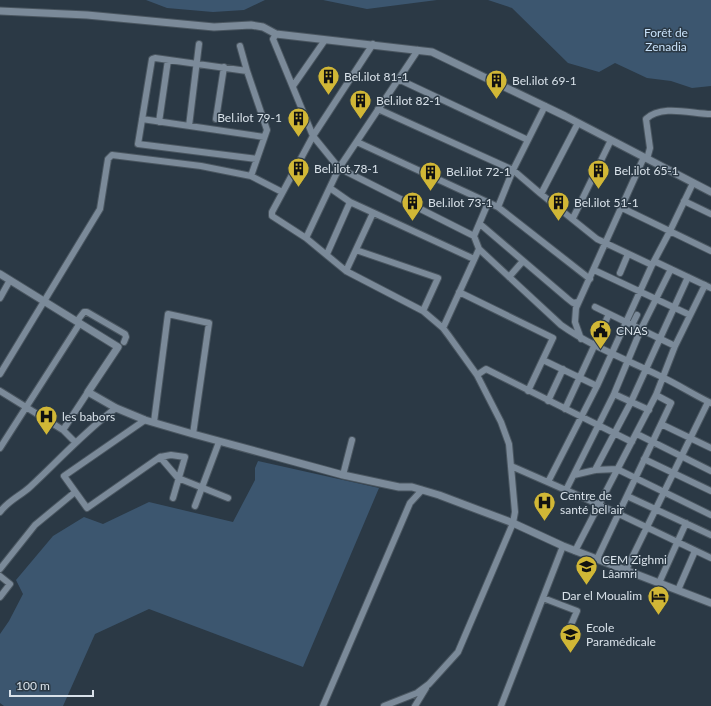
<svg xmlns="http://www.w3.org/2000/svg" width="711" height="706" font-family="Lato,sans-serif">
<rect width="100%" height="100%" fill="#2b3945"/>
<path fill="#3c566f" d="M 146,0 L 265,0 L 244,10 L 213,12 L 167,8 Z
M 323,0 L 437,0 L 367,9 Z
M 488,0 L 711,0 L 711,86 L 692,88 L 671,81 L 647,78 L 615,63 L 599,72 L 568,63 L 512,8 Z
M 258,461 L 379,488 L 303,667 L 149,609 L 95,634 L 63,706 L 4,706 L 0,703 L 0,634 L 9,621 L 23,594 L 16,580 L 53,536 L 84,517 L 103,524 L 149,502 L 233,522 L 255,480 L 255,468 Z"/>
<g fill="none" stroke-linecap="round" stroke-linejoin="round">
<defs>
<path id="minor" d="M 276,34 L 273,39 L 313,136 L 339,168 L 474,236 L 488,203
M 373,44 L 313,136 L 272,212 L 272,216 L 306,238 L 346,271 L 423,311 L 443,328 L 449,336 L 477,375 L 501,422 L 509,444 L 515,512 L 513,523 L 458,652 L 429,684 L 417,693 L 384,706
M 240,46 L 247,71
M 398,79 L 528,140
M 293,86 L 325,40
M 378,109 L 513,170 L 541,194 L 578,123
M 142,119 L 264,137
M 216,119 L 224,67
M 159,122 L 168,60
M 189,126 L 199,44
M 357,142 L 498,207 L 590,279
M 647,159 L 650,148 L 646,119 C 662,104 692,114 711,114
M 251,176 L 267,130 L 247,71 L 155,58 L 152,59 L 138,144 L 257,159
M 330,188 L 350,202 L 474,259
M 541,194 L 597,239 L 652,265
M 684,201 L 711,214
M 498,207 L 513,170 L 545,106
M 620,207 L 711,251
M 573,218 L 611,140
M 480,224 L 568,299 L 573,303 L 578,302
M 306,238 L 339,168 L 418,50
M 479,249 L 561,325 C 592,347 628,360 662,377 C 679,385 694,395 711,403
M 356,250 L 438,278 L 423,311
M 327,254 L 350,202
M 654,261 L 711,288
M 594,270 L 690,315
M 346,271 L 373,213
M 620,273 L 628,254
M 509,277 L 523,261
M 459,292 L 553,338 L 528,391
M 0,298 L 10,280
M 595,307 L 675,346
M 77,321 L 84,312 L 87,312 L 125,334 L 126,337 L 124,342
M 632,325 L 637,315
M 443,328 L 479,249 L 474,236
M 581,339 L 575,322 L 576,308 L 644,157
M 543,360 L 597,386
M 0,374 L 100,209 L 108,159 L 112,155 L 201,166 L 251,176 L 282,192
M 477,375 L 486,369 L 632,442
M 0,391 L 63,430 L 75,442
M 614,394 L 649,410
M 548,401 L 563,369
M 565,409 L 609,314
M 145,420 L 64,476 L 87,508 L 160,457 L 171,455 L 185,457 L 173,498
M 154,422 L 168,314 L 209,323 L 193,434
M 661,424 L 711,448
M 63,430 L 88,392
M 637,434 L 711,471
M 0,448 L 80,323
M 160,457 L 178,478 L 228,498
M 644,459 L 711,491
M 511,466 L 600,505 L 711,558
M 595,470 L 631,402 L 688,277
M 343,475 L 352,440
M 574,475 L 595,470 L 617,469 L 711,515
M 548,482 L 597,386 L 652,265 L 670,231 L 693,183
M 566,490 L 614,394 L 641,329 L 671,269
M 627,496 L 711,535
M 195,506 L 219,442
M 0,512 C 8,501 20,496 30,487 C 59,460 84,432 116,408
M 575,551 L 656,395 L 675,346 L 705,285
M 597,559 L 671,403 L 656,395
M 0,569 L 35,525 L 75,492
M 626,570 L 708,402
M 0,576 L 10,584 L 0,597
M 659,583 L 686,523
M 678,590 L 695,551
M 543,598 L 577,611 L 568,632
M 323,706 L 410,503 L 422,490
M 415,706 L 426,688
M 501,706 L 563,546"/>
<path id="tertiary" d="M 0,11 L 87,15 L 214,27 L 251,25 L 263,27 L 276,34 L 432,52 L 565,116 L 711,192
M 0,274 L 118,347 L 88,392 L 116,408 L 145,420 L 193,434 L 343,475 L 399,487 L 412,487 L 439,495 L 513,523 L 563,546 L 711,603"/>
</defs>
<use href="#minor" stroke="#4a5660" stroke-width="8"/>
<use href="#tertiary" stroke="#4a5660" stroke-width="9"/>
<use href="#minor" stroke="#7b8a99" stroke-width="6"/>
<use href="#tertiary" stroke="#7b8a99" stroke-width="7"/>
</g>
<defs>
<symbol id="building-pin" viewBox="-11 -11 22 30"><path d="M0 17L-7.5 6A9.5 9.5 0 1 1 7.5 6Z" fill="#d1b736" stroke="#2b3945"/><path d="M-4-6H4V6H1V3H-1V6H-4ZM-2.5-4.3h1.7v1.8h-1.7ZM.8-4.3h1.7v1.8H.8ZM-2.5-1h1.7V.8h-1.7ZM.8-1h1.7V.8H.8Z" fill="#111"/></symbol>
<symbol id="civic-pin" viewBox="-11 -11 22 30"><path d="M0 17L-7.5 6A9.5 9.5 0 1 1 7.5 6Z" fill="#d1b736" stroke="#2b3945"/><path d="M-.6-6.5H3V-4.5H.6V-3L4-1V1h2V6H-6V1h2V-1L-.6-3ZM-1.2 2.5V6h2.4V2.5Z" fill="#111"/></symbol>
<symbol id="hospital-pin" viewBox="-11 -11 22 30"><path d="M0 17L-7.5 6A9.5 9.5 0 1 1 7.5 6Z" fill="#d1b736" stroke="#2b3945"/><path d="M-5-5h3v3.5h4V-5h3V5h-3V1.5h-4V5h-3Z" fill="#111"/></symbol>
<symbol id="school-pin" viewBox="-11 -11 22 30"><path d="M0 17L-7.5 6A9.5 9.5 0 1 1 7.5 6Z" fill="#d1b736" stroke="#2b3945"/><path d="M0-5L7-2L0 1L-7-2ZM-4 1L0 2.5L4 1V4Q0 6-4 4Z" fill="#111"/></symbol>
<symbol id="hotel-pin" viewBox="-11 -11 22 30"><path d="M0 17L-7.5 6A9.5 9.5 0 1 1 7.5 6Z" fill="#d1b736" stroke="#2b3945"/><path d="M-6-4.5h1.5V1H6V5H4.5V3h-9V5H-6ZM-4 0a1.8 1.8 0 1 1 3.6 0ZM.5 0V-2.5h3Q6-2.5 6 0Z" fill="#111"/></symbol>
<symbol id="university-pin" viewBox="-11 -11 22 30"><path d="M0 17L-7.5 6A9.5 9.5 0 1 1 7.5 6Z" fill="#d1b736" stroke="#2b3945"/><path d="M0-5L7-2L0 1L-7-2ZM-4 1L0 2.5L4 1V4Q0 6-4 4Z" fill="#111"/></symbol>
</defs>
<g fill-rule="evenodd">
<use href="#building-pin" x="316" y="64" width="25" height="34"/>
<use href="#building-pin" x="484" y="68" width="25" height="34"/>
<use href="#building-pin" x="348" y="88" width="25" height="34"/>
<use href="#building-pin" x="286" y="106" width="25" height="34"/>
<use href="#building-pin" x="286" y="156" width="25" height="34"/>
<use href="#building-pin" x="586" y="158" width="25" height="34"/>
<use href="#building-pin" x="418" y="160" width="25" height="34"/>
<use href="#building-pin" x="400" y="190" width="25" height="34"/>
<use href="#building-pin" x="546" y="190" width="25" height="34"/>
<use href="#civic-pin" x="588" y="318" width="25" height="34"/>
<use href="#hospital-pin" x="34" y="404" width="25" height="34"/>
<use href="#hospital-pin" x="532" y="490" width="25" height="34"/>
<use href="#school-pin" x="574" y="554" width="25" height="34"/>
<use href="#hotel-pin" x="646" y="584" width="25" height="34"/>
<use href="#university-pin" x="558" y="622" width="25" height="34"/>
</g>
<g text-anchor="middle" stroke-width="3" stroke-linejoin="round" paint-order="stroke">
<g font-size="12" fill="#c8e1f9" stroke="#2b3945">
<text x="666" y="37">Forêt de<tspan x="666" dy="14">Zenadia</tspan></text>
</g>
<g font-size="12" fill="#d8e1e9" stroke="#2b3945" text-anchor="start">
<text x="344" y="81">Bel.ilot 81-1</text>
<text x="512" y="85">Bel.ilot 69-1</text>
<text x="376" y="105">Bel.ilot 82-1</text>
<text x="282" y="122" text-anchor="end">Bel.ilot 79-1</text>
<text x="314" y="173">Bel.ilot 78-1</text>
<text x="614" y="175">Bel.ilot 65-1</text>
<text x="446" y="176">Bel.ilot 72-1</text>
<text x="428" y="207">Bel.ilot 73-1</text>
<text x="574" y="207">Bel.ilot 51-1</text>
<text x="616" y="335">CNAS</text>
<text x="62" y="421">les babors</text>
<text x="560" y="500">Centre de<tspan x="560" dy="14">santé bel air</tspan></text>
<text x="602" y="564">CEM Zighmi<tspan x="602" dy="14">Lâamri</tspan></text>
<text x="642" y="600" text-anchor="end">Dar el Moualim</text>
<text x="586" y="632">Ecole<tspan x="586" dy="14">Paramédicale</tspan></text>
</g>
</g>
<path d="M10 690v6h83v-6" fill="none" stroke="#d8e1e9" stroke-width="2"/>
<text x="16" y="690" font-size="12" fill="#d8e1e9" stroke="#2b3945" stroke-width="3" paint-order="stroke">100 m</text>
</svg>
